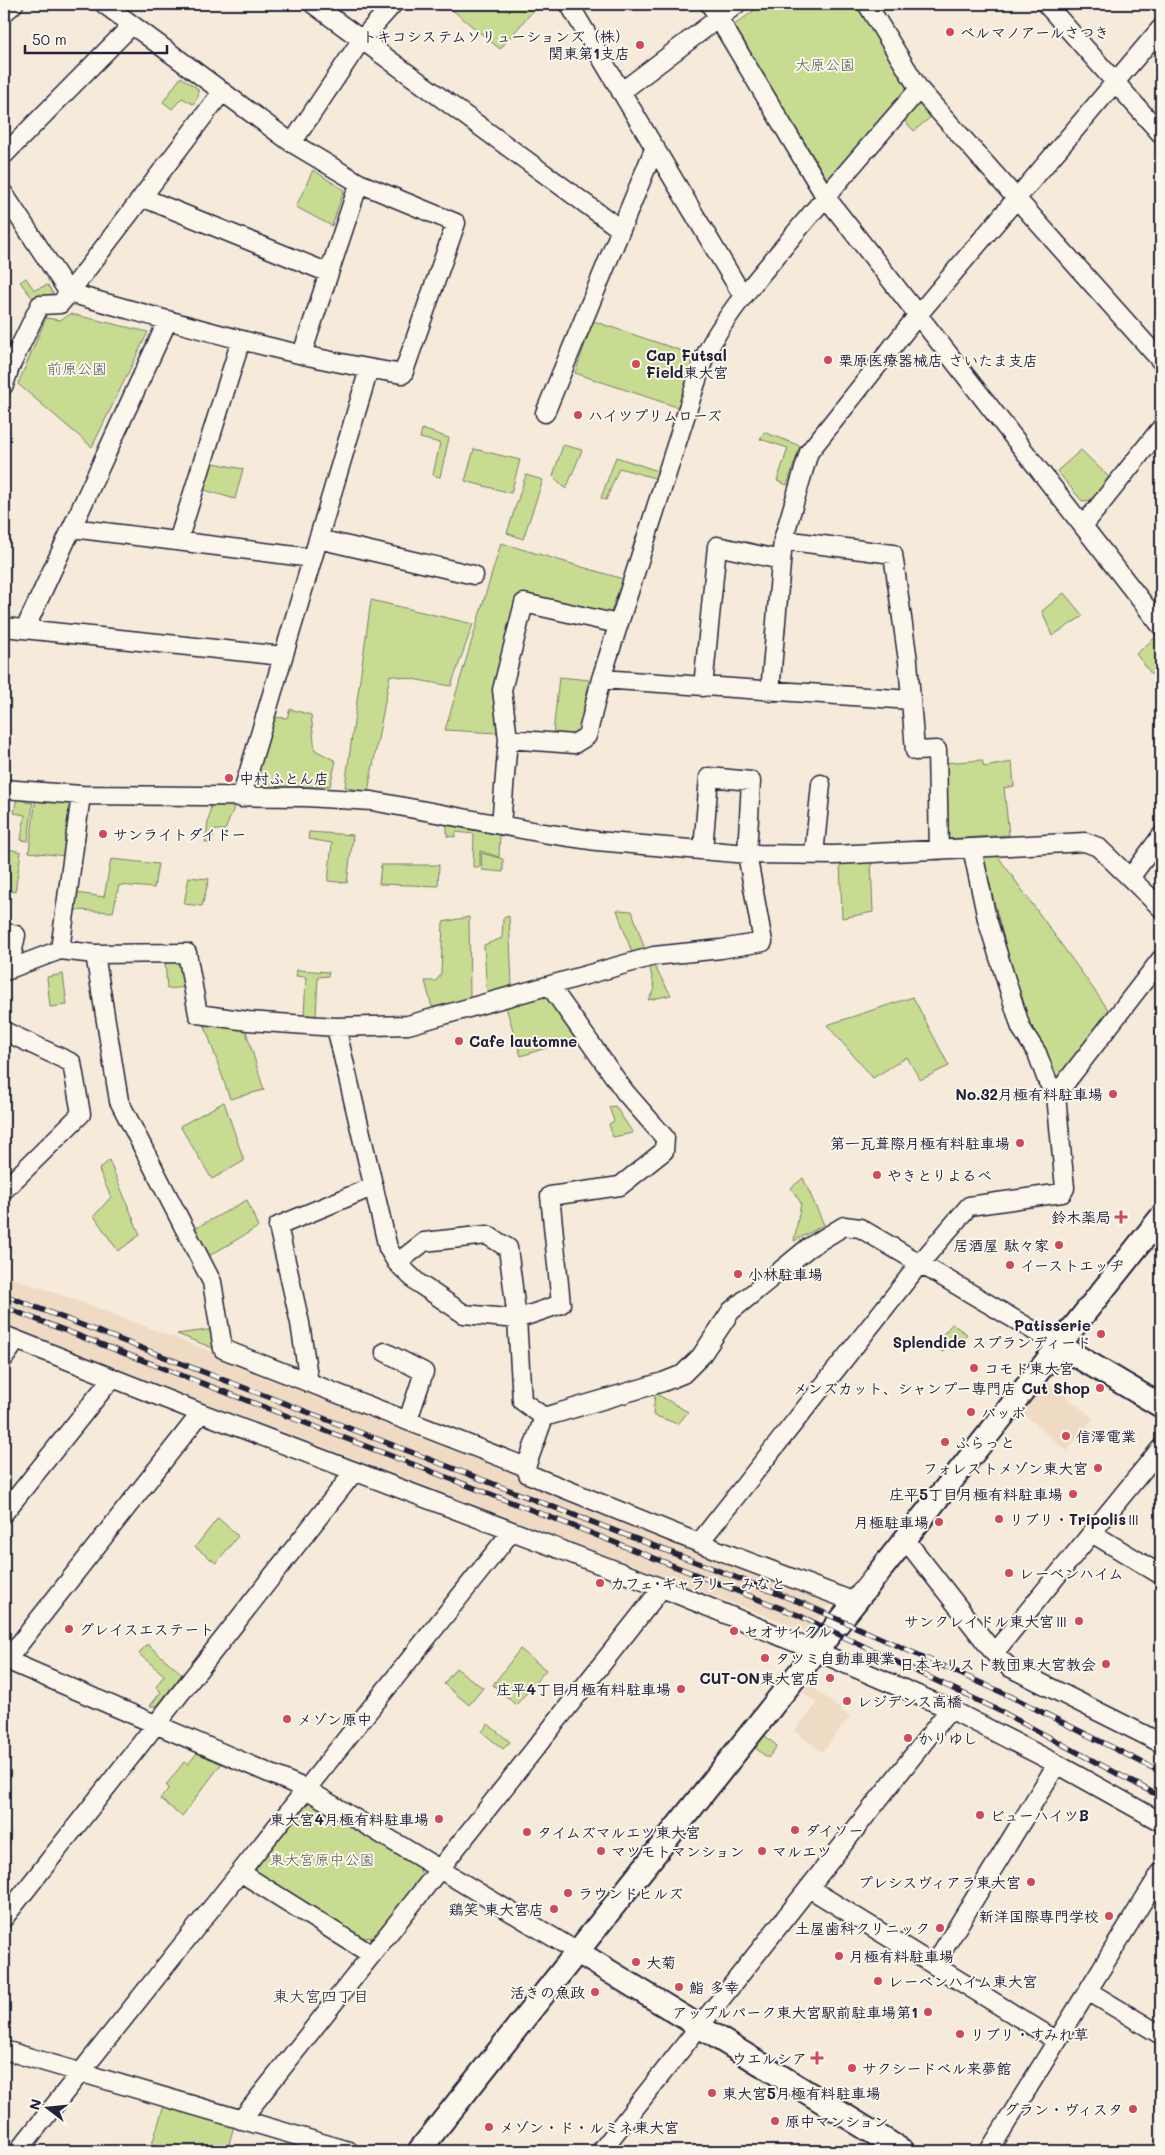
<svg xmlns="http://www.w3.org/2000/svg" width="1165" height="2155" font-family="Mali,'Klee One',sans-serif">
	<rect width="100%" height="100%" fill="#f6eada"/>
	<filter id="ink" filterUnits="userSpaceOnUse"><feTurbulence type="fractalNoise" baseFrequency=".02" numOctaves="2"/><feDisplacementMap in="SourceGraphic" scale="10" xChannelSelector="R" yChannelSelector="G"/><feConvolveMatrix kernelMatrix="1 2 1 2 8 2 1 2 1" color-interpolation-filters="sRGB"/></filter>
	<g filter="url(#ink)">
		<!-- built -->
		<path fill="#efdbc4" d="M4 1275 84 1303 518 1469 517 1475 833 1600 808 1632 4 1326Z
			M1045 1379 1093 1418 1067 1451 1020 1411Z
			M809 1684 850 1717 822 1752 794 1731 817 1704 802 1692Z"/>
		<!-- green -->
		<path fill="#c8dc91" stroke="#757f66" d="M445 4H539L500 49Z
			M763 4H857L909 89 829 182 733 26Z
			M181 77 198 89V97L193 104 182 98 172 109 163 102Z
			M915 102H924L933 115 914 131 903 119Z
			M313 170 344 190 332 226 296 207Z
			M26 278 34 290 48 285 54 296 34 300 20 282Z
			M71 314 148 332 92 447 18 384 46 318 60 320Z
			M593 321 697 356 680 408 575 373Z
			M422 429 449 438 440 477 433 475 440 443 420 438Z
			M764 432 800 446 787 485 777 481 788 448 760 439Z
			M563 445 582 450 566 489 553 476Z
			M474 449 520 460 511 493 465 481Z
			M1081 450 1109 477 1091 500 1082 501 1057 471Z
			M616 457 661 472 658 479 619 468 606 500 601 498Z
			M209 462 243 469 235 499 201 489Z
			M526 475 543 480 523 539 507 533Z
			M501 543 623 579 610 614 516 596 494 694 497 733 445 730Z
			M1064 593 1083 616 1052 636 1042 611Z
			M371 600 473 624 451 686 390 675 368 792 345 787Z
			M1156 637 1161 644V670L1153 676 1136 654Z
			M559 677 589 680 581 729 573 736 553 734Z
			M290 709 311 715 315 750 336 761 330 786 264 787 256 781 271 717 287 718Z
			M982 760 984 767 1012 762 1014 786 1004 788 1009 835 948 839 944 763Z
			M17 797 25 798V802L33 803 28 841 21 840 25 815 14 813Z
			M36 797 66 800 71 805 65 856 29 852Z
			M211 804 235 805 225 830H215L211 844 205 842Z
			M447 819 500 830 499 857 480 851V867H473L474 834 456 832 455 837 447 836Z
			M309 832 353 835 347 883 328 881 332 843 308 839Z
			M4 848 21 852 15 892 4 889V875L9 855 4 853Z
			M994 851 1110 1012 1058 1082 1025 1020 983 859Z
			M481 853 503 859V872L482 870Z
			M111 859 158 864 154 888 119 885 113 912 74 910 76 893 104 897Z
			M840 860H871L873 912 842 918Z
			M381 865H439L438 886 379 884Z
			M189 877 209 879 202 906 184 904Z
			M617 910 632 911 645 950 632 953Z
			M509 916 512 986 487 994 484 945 502 938 503 918Z
			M469 917 470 999 432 1007 425 981H436L441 974 443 922Z
			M165 960H183L188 987 167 989Z
			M653 964 671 995 648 1000 655 989 649 965Z
			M297 970 329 972 328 976 318 977 316 1016H304L306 977 296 976Z
			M63 974 67 1005 50 1007 47 977Z
			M548 991 577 1038 521 1056 505 1004Z
			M913 997 949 1066 920 1080 907 1057 873 1078 827 1025Z
			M203 1020 245 1028 264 1090 230 1099Z
			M224 1102 244 1161 212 1179 180 1126Z
			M615 1106 633 1133 613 1137 609 1124 614 1121 609 1107Z
			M109 1160 140 1235 118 1251 94 1216 111 1197 99 1170Z
			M803 1178 824 1225 794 1241 801 1203 791 1188Z
			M247 1200 258 1227 209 1256 194 1229Z
			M952 1324 967 1334 961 1341 954 1337 943 1352 933 1346Z
			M215 1329 218 1350 177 1334Z
			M655 1393 688 1412 678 1424 653 1415Z
			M218 1518 238 1536 216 1563 195 1547Z
			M147 1644 182 1674 157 1706H150L161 1692 156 1687 164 1675 139 1654Z
			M520 1649 546 1670 516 1705 493 1685Z
			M456 1668 483 1688 469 1705 444 1684Z
			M488 1724 510 1742 503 1749 482 1732Z
			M763 1734 777 1746 768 1758 753 1746Z
			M198 1752 222 1763 182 1816 160 1799 169 1788 166 1785 184 1762 188 1764Z
			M312 1798 419 1866 422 1876 374 1937 363 1938 257 1873 256 1864 305 1802Z
			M164 2105 234 2126 227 2151H150Z"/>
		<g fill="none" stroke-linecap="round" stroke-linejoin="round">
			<!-- minor casing -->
			<g stroke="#22223b" stroke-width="21">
				<path id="minor" d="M313 4 620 229
					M569 4 743 296
					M710 4 825 196 1161 626
					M867 4 919 89 1161 361
					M1046 4 1161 134
					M4 13 14 4
					M621 92 737 4
					M292 143 362 39 393 4
					M4 155 132 25
					M4 194 69 293C180 323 290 357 403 374L456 223 359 183 292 143 104 4
					M144 198 329 273
					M302 354 359 183
					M4 361 10 367 4 385
					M10 367 40 305 60 304 69 293 222 92
					M545 413 655 147
					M1083 526 1161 428
					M72 528 312 558
					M318 539 474 575
					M783 540 893 554 908 661 915 751 937 750 939 850
					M178 541 241 340
					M4 627 283 656
					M25 629 168 320
					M601 679 911 700
					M703 687 717 546 781 560
					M770 692 783 540 809 452 917 316 1161 28
					M508 739 502 690 524 603 618 624
					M4 789 81 795 306 797 372 801 543 833 597 841 747 854 835 855 1085 842 1098 847 1161 908
					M241 798 369 369
					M501 825 508 739 574 744 587 736 601 679 704 358C723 317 754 283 782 249 826 195 873 142 919 89
					M972 848 987 919 1021 1028 1037 1053 1047 1080 1056 1095
					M814 855 821 784
					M1130 878 1161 836
					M4 932 16 935 9 970
					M60 950 81 795
					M95 954 119 1101 212 1282 223 1349 526 1467
					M4 971 60 950 95 954 187 953 198 1014 248 1021 336 1027 408 1025 654 956 721 949 763 942 747 854 751 781 709 777 703 850
					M336 1027 388 1248 397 1263 424 1242 487 1235 508 1248 517 1319 522 1401 544 1417
					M4 1031 72 1063 81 1114 4 1190
					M397 1263 418 1283 464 1314 517 1319 561 1304 550 1196 620 1186 664 1151 665 1138 625 1092 550 986
					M4 1335 201 1413 662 1588 816 1651 950 1709 1057 1764 1161 1822
					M385 1352 424 1372 408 1420
					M4 1358 17 1340
					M309 1383 300 1323 278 1226 372 1187
					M544 1417 663 1382 683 1374 701 1356 731 1311 808 1248 844 1226 860 1228 1058 1345
					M544 1417 526 1467 528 1474 699 1543 855 1602
					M4 1513 112 1378
					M1092 1533 1161 1575
					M905 1539 994 1653 1009 1667 1161 1743
					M699 1543 921 1262 969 1206 1062 1193 1065 1188 1056 1095 1161 959
					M994 1653 1161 1448
					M4 1659 306 1789 576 1951
					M6 1661 201 1413
					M240 1872 372 1955
					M809 1888 1057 2041
					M4 1918 354 1472
					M934 1965 1057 1764
					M1088 1991 1161 2035
					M4 2050 349 2151
					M241 2120 662 1588
					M18 2151 512 1531
					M601 2151 950 1709
					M989 2151 1161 1872"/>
			</g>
			<!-- tertiary casing -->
			<g stroke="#22223b" stroke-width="26">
				<path id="tertiary" d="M1058 1345 1161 1406
					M576 1951 903 2151
					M419 2151 1161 1217"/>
			</g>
			<!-- minor -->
			<use href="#minor" stroke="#fbf7ec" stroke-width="18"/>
			<!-- tertiary -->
			<use href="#tertiary" stroke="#fbf7ec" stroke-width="22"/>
			<!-- rail casing -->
			<g stroke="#22223b" stroke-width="5.5">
				<path id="rail" d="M4 1295 802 1603 1010 1696 1161 1772
					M4 1307 573 1526 798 1615 1002 1712 1161 1797"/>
			</g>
			<!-- rail -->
			<use href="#rail" stroke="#fbf7ec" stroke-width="4" stroke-dasharray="11" stroke-linecap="butt"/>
		</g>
	</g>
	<!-- markers -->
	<g fill="#d1495b" stroke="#fbf7ec" stroke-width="2">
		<circle cx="950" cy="32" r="5"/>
		<circle cx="640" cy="45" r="5"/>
		<circle cx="828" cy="360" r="5"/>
		<circle cx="636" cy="364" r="5"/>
		<circle cx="578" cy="415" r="5"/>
		<circle cx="229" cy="778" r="5"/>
		<circle cx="103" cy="834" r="5"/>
		<circle cx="459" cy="1041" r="5"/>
		<circle cx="1113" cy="1094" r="5"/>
		<circle cx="1020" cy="1143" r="5"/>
		<circle cx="877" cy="1175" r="5"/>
		<path d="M1118.5 1209.5h5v5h5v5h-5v5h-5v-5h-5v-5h5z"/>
		<circle cx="1059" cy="1245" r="5"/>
		<circle cx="1010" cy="1265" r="5"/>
		<circle cx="738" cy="1274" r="5"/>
		<circle cx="1101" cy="1334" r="5"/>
		<circle cx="974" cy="1368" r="5"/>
		<circle cx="1100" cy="1388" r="5"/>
		<circle cx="971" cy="1412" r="5"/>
		<circle cx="1066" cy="1436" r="5"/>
		<circle cx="945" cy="1442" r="5"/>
		<circle cx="1098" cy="1468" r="5"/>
		<circle cx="1073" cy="1494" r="5"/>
		<circle cx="999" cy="1519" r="5"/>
		<circle cx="939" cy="1522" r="5"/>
		<circle cx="1009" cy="1573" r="5"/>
		<circle cx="600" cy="1583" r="5"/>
		<circle cx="1079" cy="1621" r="5"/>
		<circle cx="69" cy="1629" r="5"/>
		<circle cx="734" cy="1631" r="5"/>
		<circle cx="765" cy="1658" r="5"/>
		<circle cx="1106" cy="1664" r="5"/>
		<circle cx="830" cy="1678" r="5"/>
		<circle cx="681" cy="1689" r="5"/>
		<circle cx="847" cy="1701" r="5"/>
		<circle cx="287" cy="1719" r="5"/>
		<circle cx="908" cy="1738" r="5"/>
		<circle cx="980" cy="1815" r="5"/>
		<circle cx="439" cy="1819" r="5"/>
		<circle cx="795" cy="1830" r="5"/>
		<circle cx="527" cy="1832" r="5"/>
		<circle cx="601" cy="1851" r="5"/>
		<circle cx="762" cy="1851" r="5"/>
		<circle cx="1031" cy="1882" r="5"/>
		<circle cx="568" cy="1893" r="5"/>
		<circle cx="554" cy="1909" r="5"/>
		<circle cx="1109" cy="1916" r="5"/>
		<circle cx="940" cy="1928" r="5"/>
		<circle cx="839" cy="1956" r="5"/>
		<circle cx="636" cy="1962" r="5"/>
		<circle cx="878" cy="1981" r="5"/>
		<circle cx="679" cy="1987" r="5"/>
		<circle cx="595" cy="1992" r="5"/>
		<circle cx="928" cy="2012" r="5"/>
		<circle cx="960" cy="2034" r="5"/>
		<path d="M814.5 2050.5h5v5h5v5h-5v5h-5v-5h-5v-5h5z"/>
		<circle cx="852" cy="2068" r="5"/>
		<circle cx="712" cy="2093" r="5"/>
		<circle cx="1133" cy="2109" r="5"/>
		<circle cx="775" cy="2121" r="5"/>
		<circle cx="489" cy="2127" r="5"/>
	</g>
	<g text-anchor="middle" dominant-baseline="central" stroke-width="4" stroke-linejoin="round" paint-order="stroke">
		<!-- poi labels -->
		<g font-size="15" font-weight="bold" fill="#22223b" stroke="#fbf7ec" text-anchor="start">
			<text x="960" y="32">ベルマノアールさつき</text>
			<text x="630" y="36" text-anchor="end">トキコシステムソリューションズ（株）<tspan x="630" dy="17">関東第1支店</tspan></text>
			<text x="646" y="355">Cap Futsal<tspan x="646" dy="17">Field東大宮</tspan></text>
			<text x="838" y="360">栗原医療器械店 さいたま支店</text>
			<text x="588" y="415">ハイツプリムローズ</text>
			<text x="239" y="778">中村ふとん店</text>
			<text x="113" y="834">サンライトダイドー</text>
			<text x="469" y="1041">Cafe lautomne</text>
			<text x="1103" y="1094" text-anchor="end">No.32月極有料駐車場</text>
			<text x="1010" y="1143" text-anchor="end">第一瓦葺際月極有料駐車場</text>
			<text x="887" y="1175">やきとりよるべ</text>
			<text x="1111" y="1217" text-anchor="end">鈴木薬局</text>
			<text x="1049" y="1245" text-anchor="end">居酒屋 駄々家</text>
			<text x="1020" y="1265">イーストエッヂ</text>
			<text x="748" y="1274">小林駐車場</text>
			<text x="1091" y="1325" text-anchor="end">Patisserie<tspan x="1091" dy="17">Splendide スプランディード</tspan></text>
			<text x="984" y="1368">コモド東大宮</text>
			<text x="1090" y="1388" text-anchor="end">メンズカット、シャンプー専門店 Cut Shop</text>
			<text x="981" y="1412">バッボ</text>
			<text x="1076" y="1436">信澤電業</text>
			<text x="955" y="1442">ふらっと</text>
			<text x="1088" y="1468" text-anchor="end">フォレストメゾン東大宮</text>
			<text x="1063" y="1494" text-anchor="end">庄平5丁目月極有料駐車場</text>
			<text x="1009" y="1519">リブリ・TripolisⅢ</text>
			<text x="929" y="1522" text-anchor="end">月極駐車場</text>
			<text x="1019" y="1573">レーベンハイム</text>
			<text x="610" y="1583">カフェ･ギャラリー みなと</text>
			<text x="1069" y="1621" text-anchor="end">サンクレイドル東大宮Ⅲ</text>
			<text x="79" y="1629">グレイスエステート</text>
			<text x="744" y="1631">セオサイクル</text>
			<text x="775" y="1658">タツミ自動車興業</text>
			<text x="1096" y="1664" text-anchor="end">日本キリスト教団東大宮教会</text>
			<text x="820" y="1678" text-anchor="end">CUT-ON東大宮店</text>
			<text x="671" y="1689" text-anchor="end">庄平4丁目月極有料駐車場</text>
			<text x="857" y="1701">レジデンス高橋</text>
			<text x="297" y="1719">メゾン原中</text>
			<text x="918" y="1738">かりゆし</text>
			<text x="990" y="1815">ビューハイツB</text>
			<text x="429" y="1819" text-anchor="end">東大宮4月極有料駐車場</text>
			<text x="805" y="1830">ダイソー</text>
			<text x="537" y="1832">タイムズマルエツ東大宮</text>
			<text x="611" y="1851">マツモトマンション</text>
			<text x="772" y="1851">マルエツ</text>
			<text x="1021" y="1882" text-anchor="end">プレシスヴィアラ東大宮</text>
			<text x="578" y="1893">ラウンドヒルズ</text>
			<text x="544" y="1909" text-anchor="end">鶏笑 東大宮店</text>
			<text x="1099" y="1916" text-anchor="end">新洋国際専門学校</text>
			<text x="930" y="1928" text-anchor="end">土屋歯科クリニック</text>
			<text x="849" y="1956">月極有料駐車場</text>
			<text x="646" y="1962">大菊</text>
			<text x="888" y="1981">レーベンハイム東大宮</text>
			<text x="689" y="1987">鮨 多幸</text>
			<text x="585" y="1992" text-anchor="end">活きの魚政</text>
			<text x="918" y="2012" text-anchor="end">アップルパーク東大宮駅前駐車場第1</text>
			<text x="970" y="2034">リブリ・すみれ草</text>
			<text x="807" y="2058" text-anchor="end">ウエルシア</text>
			<text x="862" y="2068">サクシードベル来夢館</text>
			<text x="722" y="2093">東大宮5月極有料駐車場</text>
			<text x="1123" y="2109" text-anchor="end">グラン・ヴィスタ</text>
			<text x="785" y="2121">原中マンション</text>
			<text x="499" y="2127">メゾン・ド・ルミネ東大宮</text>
		</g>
		<!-- park labels -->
		<g font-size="15" fill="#545a55" stroke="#fbf7ec">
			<text x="825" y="64">大原公園</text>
			<text x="77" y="368">前原公園</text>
			<text x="322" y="1859">東大宮原中公園</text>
		</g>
		<!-- neighbourhood labels -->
		<g font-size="16" fill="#22223b" stroke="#fbf7ec">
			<text x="321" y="1995">東大宮四丁目</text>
		</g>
	</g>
	<!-- margin -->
	<rect width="1165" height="2155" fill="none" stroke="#fbf7ec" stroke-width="20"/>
	<rect x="10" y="10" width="1145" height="2135" fill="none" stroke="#22223b" stroke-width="2" filter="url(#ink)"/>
	<!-- north arrow -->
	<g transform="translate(48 2108) rotate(286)" stroke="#fbf7ec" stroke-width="4" paint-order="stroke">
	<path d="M0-4L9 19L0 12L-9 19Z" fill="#22223b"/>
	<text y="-8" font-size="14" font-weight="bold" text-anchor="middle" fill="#22223b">N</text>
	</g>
	<!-- scale -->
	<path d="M25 45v8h142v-8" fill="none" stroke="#22223b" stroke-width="2.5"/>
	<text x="32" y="45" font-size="15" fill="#22223b" stroke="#fbf7ec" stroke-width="4" paint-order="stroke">50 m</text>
</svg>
